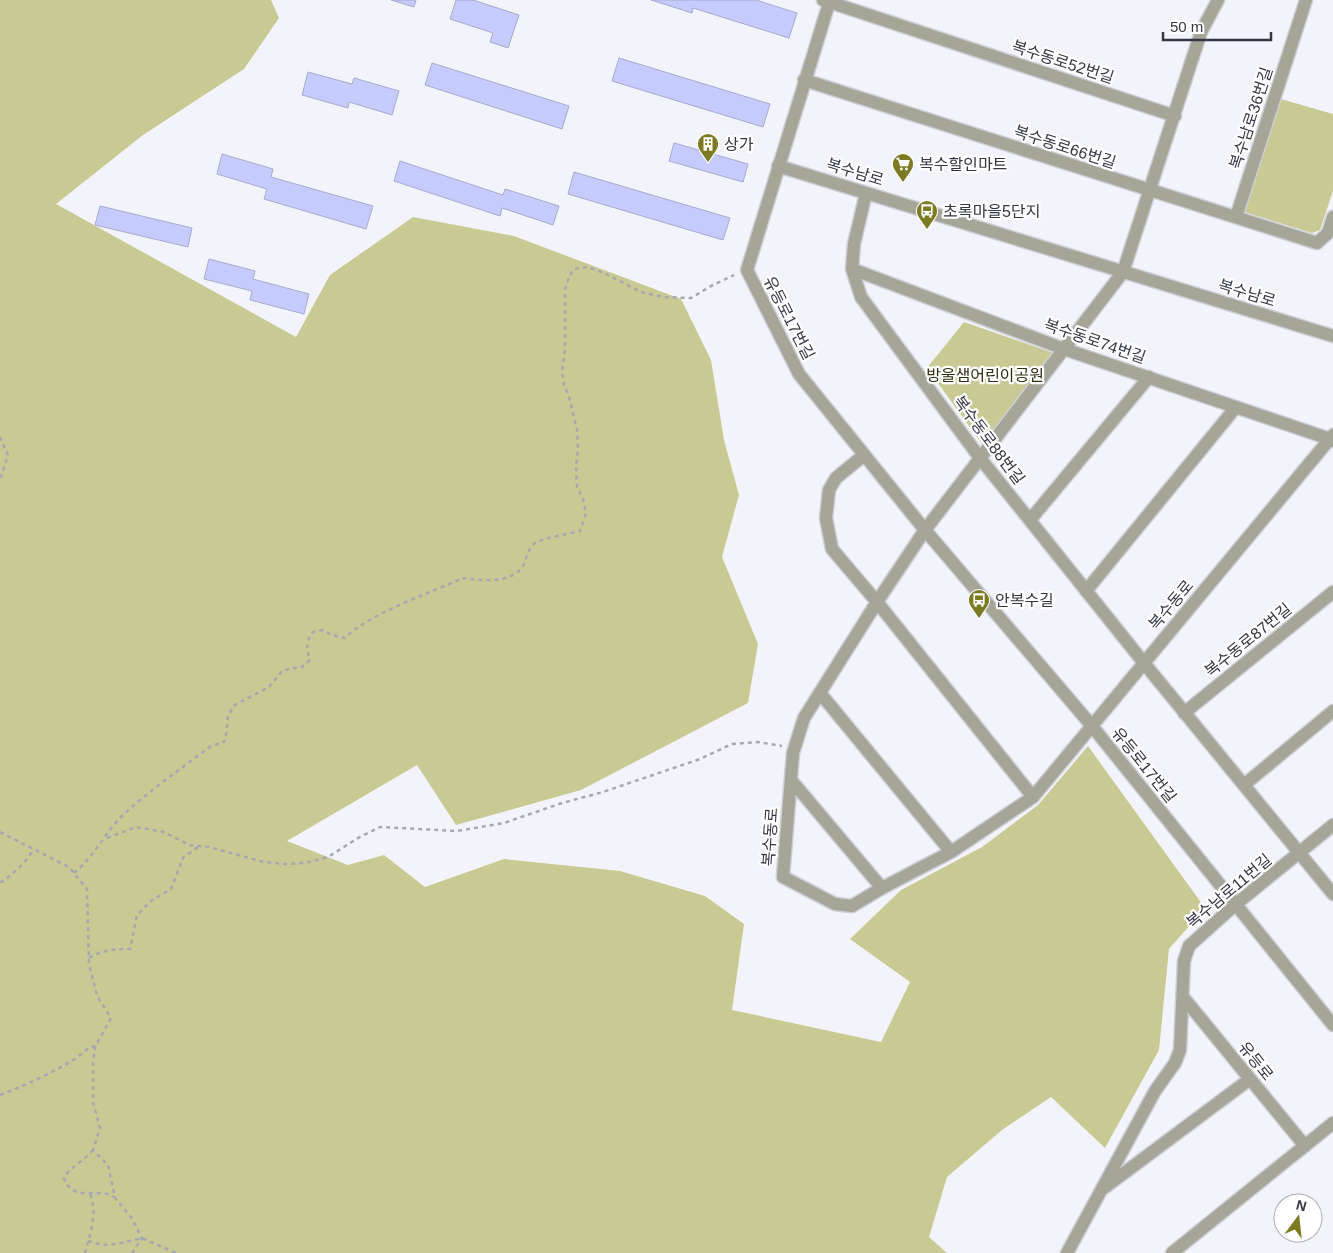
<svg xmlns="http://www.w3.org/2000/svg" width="1333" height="1253" font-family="Helvetica,'Noto Sans KR',sans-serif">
	<rect width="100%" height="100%" fill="#f3f4fb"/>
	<!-- green -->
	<path fill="#c9ca93" d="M0 0H271L279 18 244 69 143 135 56 204 296 337 330 275 413 217 514 236 681 299 711 360 724 440 739 495 722 557 758 644 748 703 581 790 456 825 417 765 287 841 348 865 384 855 425 887 504 859 620 871 705 896 744 924 732 1010 881 1042 910 982 850 939 901 890 982 847 1038 805 1088 746 1205 908 1169 949 1159 1050 1105 1148 1051 1097 1002 1130 947 1177 929 1237 947 1253H0Z
		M1274 97 1333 114V191L1320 230 1312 233 1238 210Z
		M964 322 1059 355 982 444 927 368Z"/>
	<!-- building -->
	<path fill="#c5cbfc" stroke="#a6aacb" d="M391 0H416L414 7Z
		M456 0H473L519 15 508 48 490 42 493 33 450 19Z
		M651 0H756L797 13 789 38 693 8 692 13Z
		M619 58 770 104 763 127 612 81Z
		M432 63 569 106 562 129 425 85Z
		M308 72 352 84 354 78 399 91 392 115 349 102 348 108 302 95Z
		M674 143 748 164 743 182 669 161Z
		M222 154 273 169 271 177 373 206 366 229 264 199 267 189 217 174Z
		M400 161 503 195 505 189 559 206 553 225 502 208 500 216 394 181Z
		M574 172 730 218 723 240 568 194Z
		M100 206 192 228 188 247 95 225Z
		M209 259 255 271 253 279 309 294 304 314 250 300 252 291 204 279Z"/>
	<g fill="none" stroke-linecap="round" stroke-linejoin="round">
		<!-- minor casing -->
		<g stroke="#cdced6" stroke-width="15">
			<path id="minor" d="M823 0 1175 116
				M830 0 747 270 799 374 925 530 1092 726 1333 1025
				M1218 0 1201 32 1123 272 925 530 877 602 804 718 793 753 783 877 835 904 852 906 882 888 951 852 1033 797 1333 435
				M804 80 1317 243 1328 233 1333 217
				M778 166 1333 336
				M866 193 854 244 852 269 861 297 980 458 1144 663 1333 894
				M1236 217 1306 0
				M852 269 1064 349 1330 439 1333 441
				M864 455 836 478 829 490 826 518 832 549 877 602 1033 797
				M1030 520 1149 377
				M1086 591 1236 407
				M820 693 951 852
				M1184 713 1333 592
				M791 780 882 888
				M1244 785 1333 711
				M1183 997 1305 1146
				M1104 1188 1250 1079
				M1067 1253 1155 1091 1175 1063 1180 1050 1184 961 1189 946 1236 904 1333 825
				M1172 1253 1333 1123"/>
		</g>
		<!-- path -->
		<path stroke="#a6a7b1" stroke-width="2.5" stroke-dasharray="4 4" stroke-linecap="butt" d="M0 437 8 455 0 480
			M0 832 69 867 87 889 89 964 97 996 111 1018 95 1047 93 1062V1103L100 1128 93 1150 108 1165 115 1198 131 1217 142 1238 132 1253
			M107 838 136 827 164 832 189 845 209 847 264 862 286 864 305 863 328 857 358 838 380 827 457 831 504 823 562 803 603 792 700 759 732 744 758 742 782 746
			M74 873C92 859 105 833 121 817 148 791 181 769 211 746L224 742 227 731V720L233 706 269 687 282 671 293 668H301L310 660C306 648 306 642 313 632L323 630 332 635 345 638C370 613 430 593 463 578 482 581 514 584 524 564 527 557 528 548 535 543 543 538 569 534 580 531L586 513 583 499 577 487 576 467 578 448 577 430 569 397 564 385 562 371 565 351V290L569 277 574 269 587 267 604 273 641 292 663 297 691 298 711 286 734 275
			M0 882 4 881 23 864 32 852 31 847
			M89 958C102 950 114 949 130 949L137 915 151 901 171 889 183 858 199 846
			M0 1095C26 1085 52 1073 75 1059 82 1054 87 1048 95 1046
			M93 1150C85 1160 69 1168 64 1178 73 1204 99 1186 114 1197
			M88 1241 103 1245 117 1244 142 1238 176 1253
			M85 1253C90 1234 98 1213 90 1194"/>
		<!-- minor -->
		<use href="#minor" stroke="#a5a697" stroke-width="12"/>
	</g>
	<!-- icons -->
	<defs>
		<g id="building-pin" transform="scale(1.125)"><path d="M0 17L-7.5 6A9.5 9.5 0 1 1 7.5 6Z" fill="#7c7b22" stroke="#fff"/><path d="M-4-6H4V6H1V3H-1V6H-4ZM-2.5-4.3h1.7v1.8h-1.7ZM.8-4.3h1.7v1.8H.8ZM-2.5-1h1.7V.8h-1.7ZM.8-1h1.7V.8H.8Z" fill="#fff"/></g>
		<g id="supermarket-pin" transform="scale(1.125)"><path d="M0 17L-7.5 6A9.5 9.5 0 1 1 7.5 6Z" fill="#7c7b22" stroke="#fff"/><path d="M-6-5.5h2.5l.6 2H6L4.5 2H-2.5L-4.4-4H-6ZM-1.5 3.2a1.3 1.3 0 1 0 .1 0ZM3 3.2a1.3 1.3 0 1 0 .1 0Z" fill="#fff"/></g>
		<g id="bus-pin" transform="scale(1.125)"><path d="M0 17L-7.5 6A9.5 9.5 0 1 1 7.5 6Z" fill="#7c7b22" stroke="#fff"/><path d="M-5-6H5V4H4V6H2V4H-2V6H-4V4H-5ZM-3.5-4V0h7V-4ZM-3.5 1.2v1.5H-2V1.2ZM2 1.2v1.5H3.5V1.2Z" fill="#fff"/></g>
	</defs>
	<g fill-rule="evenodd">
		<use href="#building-pin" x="708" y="144"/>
		<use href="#supermarket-pin" x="903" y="164"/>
		<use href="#bus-pin" x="927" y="211"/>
		<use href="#bus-pin" x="979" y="600"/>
	</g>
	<g text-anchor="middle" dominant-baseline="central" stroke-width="4.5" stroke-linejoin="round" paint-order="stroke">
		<!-- street labels -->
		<g font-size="16" fill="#343644" stroke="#fff">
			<text transform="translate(1063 62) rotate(18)">복수동로52번길</text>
			<text transform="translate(1251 118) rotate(-72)">복수남로36번길</text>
			<text transform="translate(1065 147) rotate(18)">복수동로66번길</text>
			<text transform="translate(855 172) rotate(17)">복수남로</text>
			<text transform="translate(1247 293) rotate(17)">복수남로</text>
			<text transform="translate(789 318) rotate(63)">유등로17번길</text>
			<text transform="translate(1095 341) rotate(19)">복수동로74번길</text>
			<text transform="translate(989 440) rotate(53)">복수동로88번길</text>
			<text transform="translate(1171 605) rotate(-50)">복수동로</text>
			<text transform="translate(1248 640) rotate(-39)">복수동로87번길</text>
			<text transform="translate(1144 765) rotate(51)">유등로17번길</text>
			<text transform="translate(770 837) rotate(-86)">복수동로</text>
			<text transform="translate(1229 891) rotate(-40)">복수남로11번길</text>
			<text transform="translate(1256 1061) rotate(51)">유등로</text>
		</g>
		<!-- poi labels -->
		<g font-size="16" fill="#343644" stroke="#fff" text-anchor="start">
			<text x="724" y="144">상가</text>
			<text x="919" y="164">복수할인마트</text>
			<text x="943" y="211">초록마을5단지</text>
			<text x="995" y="600">안복수길</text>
		</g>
		<!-- park labels -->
		<g font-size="16" fill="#2f2f12" stroke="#fff">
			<text x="985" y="375">방울샘어린이공원</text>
		</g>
	</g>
	<!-- north arrow -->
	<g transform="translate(1298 1218) rotate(15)"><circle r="24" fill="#ffffff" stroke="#aeafb4"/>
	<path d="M0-4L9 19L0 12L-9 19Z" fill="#7c7b22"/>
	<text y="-8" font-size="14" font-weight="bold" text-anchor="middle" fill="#343644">N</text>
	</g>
	<!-- scale -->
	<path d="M1163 32v8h108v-8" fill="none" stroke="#343644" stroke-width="2.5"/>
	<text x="1170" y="32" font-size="15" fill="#343644" stroke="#ffffff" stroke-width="4" paint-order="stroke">50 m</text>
</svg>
